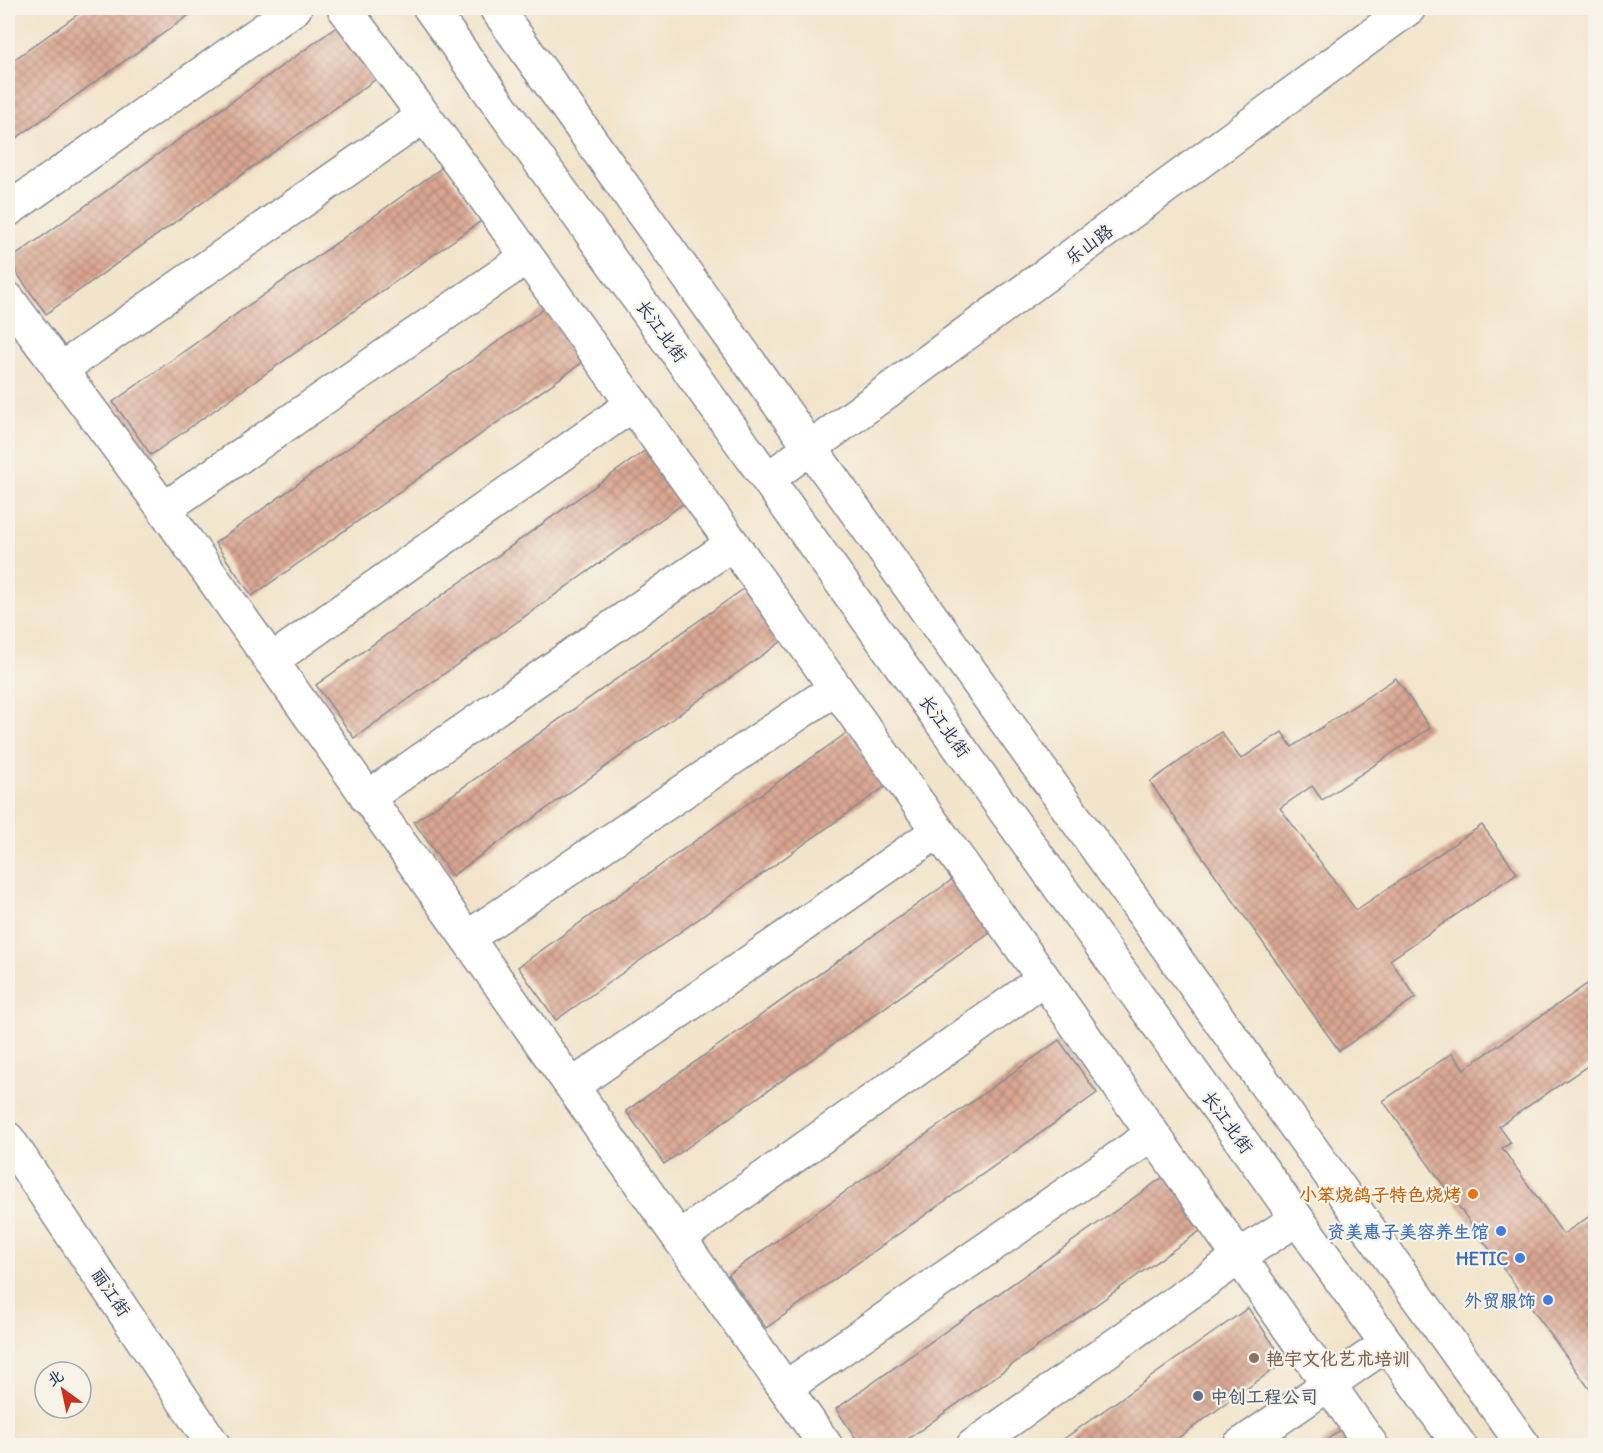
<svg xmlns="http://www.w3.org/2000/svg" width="1603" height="1453" font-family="Delius,'LXGW WenKai TC',sans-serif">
	<defs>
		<pattern id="building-cross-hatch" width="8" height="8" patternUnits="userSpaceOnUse" patternTransform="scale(1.5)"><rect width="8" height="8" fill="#daa691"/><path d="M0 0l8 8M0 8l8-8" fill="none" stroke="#b0887a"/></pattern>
	</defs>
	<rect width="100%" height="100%" fill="#f7f3e8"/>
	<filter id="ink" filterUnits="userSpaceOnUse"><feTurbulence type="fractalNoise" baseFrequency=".0167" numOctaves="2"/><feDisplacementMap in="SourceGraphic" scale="12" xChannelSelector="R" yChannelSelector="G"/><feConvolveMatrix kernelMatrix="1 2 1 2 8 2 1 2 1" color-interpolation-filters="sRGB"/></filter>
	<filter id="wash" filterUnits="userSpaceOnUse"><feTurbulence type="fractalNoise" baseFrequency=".008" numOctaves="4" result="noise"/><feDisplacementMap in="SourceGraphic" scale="24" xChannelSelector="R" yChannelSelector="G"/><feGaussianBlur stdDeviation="1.35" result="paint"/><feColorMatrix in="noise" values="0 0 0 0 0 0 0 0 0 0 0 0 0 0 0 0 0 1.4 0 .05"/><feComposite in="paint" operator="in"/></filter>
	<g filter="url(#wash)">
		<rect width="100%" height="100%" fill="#f2e4ca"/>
		<g id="blocks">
			<!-- building -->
			<path fill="url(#building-cross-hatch)" d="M87 8H199L8 144V64Z
				M338 26 376 79 46 314 8 261Z
				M443 167 481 221 151 455 113 402Z
				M545 308 583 362 252 596 215 543Z
				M646 450 684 503 354 738 316 685Z
				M745 588 782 641 452 876 414 822Z
				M1396 678 1430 728 1322 800 1312 786 1280 808 1356 910 1482 825 1517 873 1390 960 1416 997 1339 1051 1150 782 1221 732 1241 759 1282 732 1292 747Z
				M848 732 886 786 556 1020 518 967Z
				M956 877 994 930 664 1164 626 1111Z
				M1596 978V1060L1499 1126 1511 1143 1502 1148 1563 1234 1596 1212V1398L1383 1101 1452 1053 1464 1069Z
				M1059 1040 1097 1093 766 1328 728 1275Z
				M1166 1175 1204 1228 898 1446H861L836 1409Z
				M1248 1308 1285 1361 1167 1446H1054Z
				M1340 1430 1352 1446H1319Z"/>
		</g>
	</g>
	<g filter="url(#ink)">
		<use href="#blocks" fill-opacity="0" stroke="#868a94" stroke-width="1.5"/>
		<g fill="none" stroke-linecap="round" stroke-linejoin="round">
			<!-- minor casing -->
			<g stroke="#868a94" stroke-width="36">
				<path id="minor" d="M344 8 483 195 1044 979 1372 1446
					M8 210 295 8
					M8 299 164 509 826 1446
					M60 370 424 116
					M768 479 1409 8
					M164 509 527 257
					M271 661 633 404
					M367 798 732 544
					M467 938 836 688
					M572 1086 938 831
					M8 1139 214 1446
					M679 1238 1044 979
					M785 1388 1153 1134
					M973 1446 1255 1246 1297 1219
					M1239 1446 1387 1344"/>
			</g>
			<!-- major casing -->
			<g stroke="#868a94" stroke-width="36">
				<path id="major" d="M430 8 1460 1446
					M496 8 1524 1446"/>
			</g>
			<!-- minor -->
			<use href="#minor" stroke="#fff" stroke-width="33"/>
			<!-- major -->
			<use href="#major" stroke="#fff" stroke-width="33"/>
		</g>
	</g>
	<!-- markers -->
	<circle fill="#e8710a" stroke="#f7f3e8" stroke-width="2" cx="1473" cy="1194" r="6"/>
	<g fill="#3f7fe0" stroke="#f7f3e8" stroke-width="2">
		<circle cx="1501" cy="1231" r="6"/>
		<circle cx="1520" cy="1258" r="6"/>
		<circle cx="1548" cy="1300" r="6"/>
	</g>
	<circle fill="#8d6e63" stroke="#f7f3e8" stroke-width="2" cx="1254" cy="1358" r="6"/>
	<circle fill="#5c6f8a" stroke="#f7f3e8" stroke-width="2" cx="1198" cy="1396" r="6"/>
	<g text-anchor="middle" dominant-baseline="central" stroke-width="4.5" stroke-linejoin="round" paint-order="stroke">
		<!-- street labels -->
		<g font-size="18" fill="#1b2f5e" stroke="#f7f3e8">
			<text transform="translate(1089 244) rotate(-36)">乐山路</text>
			<text transform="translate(662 331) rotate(54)">长江北街</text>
			<text transform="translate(945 726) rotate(54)">长江北街</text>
			<text transform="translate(1228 1122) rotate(54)">长江北街</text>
			<text transform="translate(111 1292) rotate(56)">丽江街</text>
		</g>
		<!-- food labels -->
		<g font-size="18" font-weight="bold" fill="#c56008" stroke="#f7f3e8" text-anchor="end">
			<text x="1461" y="1194">小笨烧鸽子特色烧烤</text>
		</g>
		<!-- shop labels -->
		<g font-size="18" font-weight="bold" fill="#366cbe" stroke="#f7f3e8" text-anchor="end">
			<text x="1489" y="1231">资美惠子美容养生馆</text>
			<text x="1508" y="1258">HETIC</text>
			<text x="1536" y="1300">外贸服饰</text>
		</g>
		<!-- education labels -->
		<g font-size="18" font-weight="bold" fill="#785e54" stroke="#f7f3e8" text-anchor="start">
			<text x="1266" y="1358">艳宇文化艺术培训</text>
		</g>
		<!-- service labels -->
		<g font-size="18" font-weight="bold" fill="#4e5e75" stroke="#f7f3e8" text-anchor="start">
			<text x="1210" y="1396">中创工程公司</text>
		</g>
	</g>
	<!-- margin -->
	<rect width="1603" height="1453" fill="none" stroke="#f7f3e8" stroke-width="30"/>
	<!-- north arrow -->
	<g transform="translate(63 1390) rotate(327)"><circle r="28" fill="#f7f3e8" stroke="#9fa5b1" stroke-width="1.5"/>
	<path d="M0-4.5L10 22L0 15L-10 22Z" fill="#c8321e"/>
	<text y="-9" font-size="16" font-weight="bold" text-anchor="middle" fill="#1b2f5e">北</text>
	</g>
</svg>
